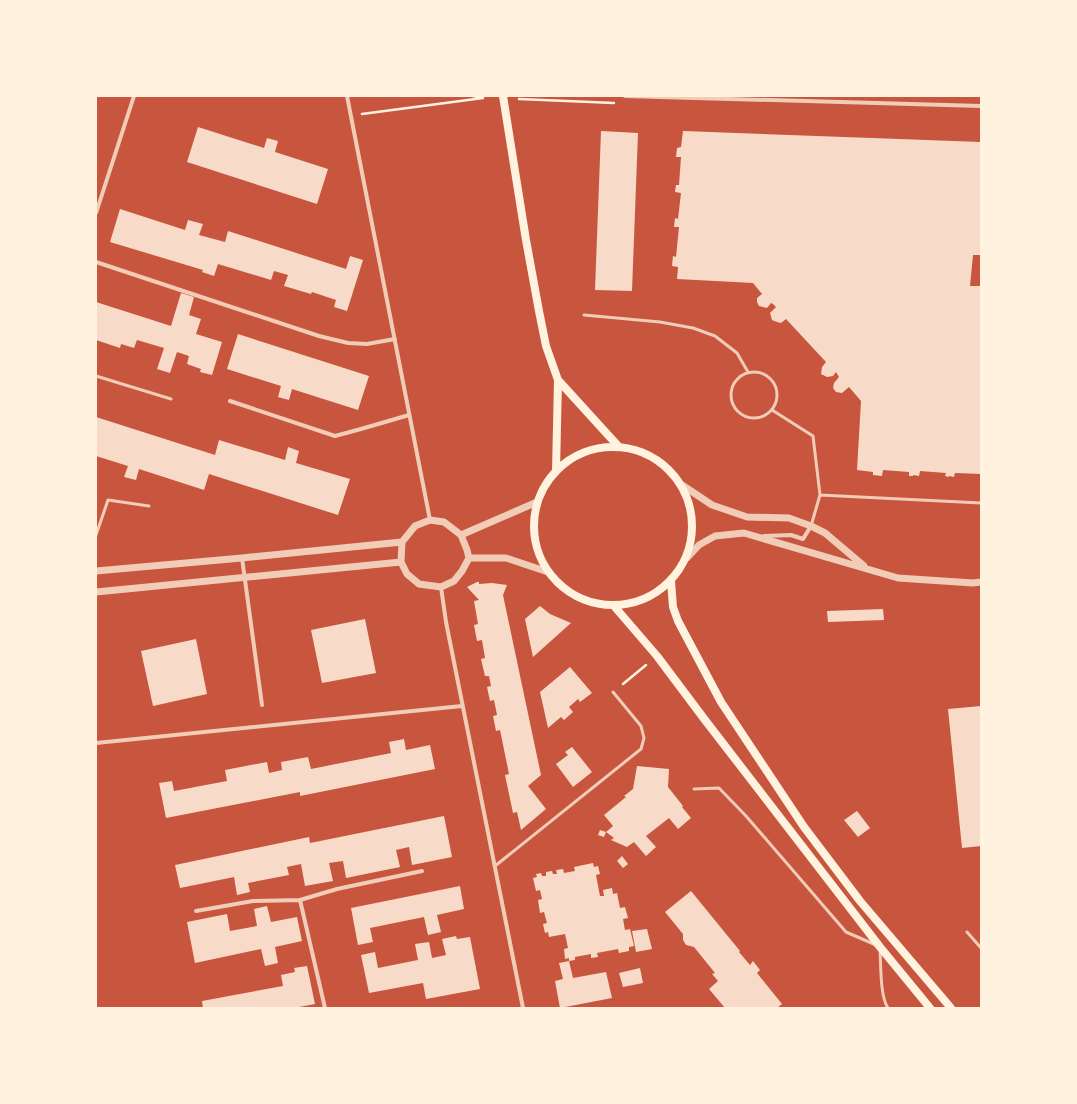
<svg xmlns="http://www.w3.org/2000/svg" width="1077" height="1104" font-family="Commissioner,sans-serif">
	<rect width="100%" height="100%" fill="#c8553d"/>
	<!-- building -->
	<path fill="#f7dbc8" d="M198 127 264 148 267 138 278 141 275 152 328 169 317 204 187 162Z
		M601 131 638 133 632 291 595 290Z
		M683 131 981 142V255H973L970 286H981V474L955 473 954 477 949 476V477L945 476 946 473 920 471 919 476 913 475V476H909V472L883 470 882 476 873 475V472L857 470 861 401 849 387 842 393 836 392 833 388 834 383 839 377 836 372 833 376 827 377 821 374 822 367 826 362 786 319 781 323 777 322 772 320 770 313 776 307 773 304 771 303 767 308 759 306 757 302V298L762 294 753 283 677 279 678 267 672 266 673 256 676 257 679 227H674L675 218 678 219 681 193 675 192 676 185H679L681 157H676L677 148 681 147Z
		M120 209 185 230 188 220 203 224 199 235 225 242 228 231 346 269 350 256 363 260 347 311 334 307 336 300 312 292 311 294 284 286 288 275 274 271 271 280 218 264 214 276 202 272 203 270 110 242Z
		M181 293 194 297 189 315 201 319 196 334 222 342 212 375 200 372 201 369 187 364 189 356 177 352 170 373 157 369 164 348 137 340 134 348 121 344 120 348 96 340V302L171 326Z
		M238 334 369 376 358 410 292 389 289 400 278 397 281 386 227 369Z
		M96 417 215 455 219 440 285 460 288 447 299 451 296 463 350 479 338 515 209 474 204 490 139 469 136 480 124 477 128 466 96 456Z
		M477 582H479V584L492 583 507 585 503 595 541 775 528 786 546 809 521 830 517 812 513 813 505 775 509 774 500 730 496 731 493 716 497 715 494 700 490 701 487 687 491 686 489 676H485L481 659 485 658 482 640 477 641 474 625 478 624 474 601 479 600 467 587Z
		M540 606 550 614 571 623 533 657 525 619Z
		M883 609 884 620 828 622 827 611Z
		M365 619 376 673 322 683 311 630Z
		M196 639 207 694 153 706 141 651Z
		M570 667 592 693 580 702 578 699 569 707 573 712 564 720 561 717 548 728 540 692Z
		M981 706V846L962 848 948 709Z
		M404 739 406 750 430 745 435 769 300 796V792L166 818 159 783 172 781 174 791 227 781 225 770 267 762 269 773 282 770 281 762 308 757 311 769 391 753 389 742Z
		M572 747 592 772 573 787 556 764 568 755 565 752Z
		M637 766 669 769 668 787 683 806 682 807 691 818 678 829 669 818 646 836 656 847 646 856 634 842 627 847 611 840 614 838 606 832 604 837 598 835 600 830 606 832 613 826 604 815 626 797 624 796 633 789Z
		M857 811 870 828 858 837 844 820Z
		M444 816 452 857 412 865 409 847 396 850 400 867 346 878 343 861 329 863 333 881 305 886 301 864 287 867 289 875 248 883 250 892 237 895 234 877 180 888 175 865 309 837 310 843Z
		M622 856 628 864 623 868 617 861Z
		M593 863 594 867 598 866 600 874 596 875 600 896H604L603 890 612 888 613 894 617 893 620 908 625 907 628 918 623 919 625 930 630 929 634 946 629 947V951L619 953 618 949 597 953 598 957 591 958V954L575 957V960L569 961 573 978 606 972 612 998 560 1008 555 981 563 979 559 963 569 961V958L565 959 564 949 568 948 565 934 549 937 548 932 545 933 543 924 547 923 544 912 540 913 538 900 542 899 540 890 536 891 533 878 537 877 536 874 541 873 542 876H546V872L552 871 553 874H557L556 870 563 869 564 873 575 871 574 867Z
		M460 886 464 909 437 915 441 932 428 935 424 917 370 928 373 942 358 945 351 908Z
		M691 891 740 951 739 952 750 965 753 961 760 970 757 973 782 1004 777 1008H725L709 989 718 981 712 974 715 973 694 947 686 945 683 940V934L665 912Z
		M267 906 271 922 297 917 302 941 275 947 278 963 265 966 261 949 195 963 187 922 227 914 230 931 257 926 254 909Z
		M647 929 652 949 636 952 632 931Z
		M456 936 457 939 470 937 480 989 426 999 423 983 369 993 361 955 375 952 378 968 418 960 415 944 429 942 432 958 446 955 442 939Z
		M307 966 315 1004 294 1008H203L202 1001 283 986 281 975 295 972 294 968Z
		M640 968 643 983 623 987 619 973Z"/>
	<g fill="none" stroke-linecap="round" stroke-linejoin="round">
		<!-- path -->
		<path stroke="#fff3e0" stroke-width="2.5" d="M473 96 481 98
			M519 99 614 103
			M362 114 483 98
			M623 684 646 665"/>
		<!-- service -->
		<path stroke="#f1ccb7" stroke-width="3" d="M584 315 660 322 693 328 715 336 737 353 748 372
			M731 395a23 23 0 1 1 46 0a23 23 0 1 1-46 0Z
			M96 376 171 399
			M772 410 813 436 820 495 811 526
			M820 495 981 503
			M96 535 108 500 149 506
			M694 789 719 788 746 816 846 932 876 945
			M495 866 641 749 644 738 641 726 613 692
			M967 932 981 948
			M880 950C881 965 880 997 888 1008"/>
		<!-- minor -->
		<path stroke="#f1ccb7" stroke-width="4" d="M347 96 430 520
			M625 96 981 106
			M96 213 134 96
			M96 262 319 336 348 343 367 344 395 339
			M230 401 335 436 361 429 409 415
			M764 536 791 535 803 539 811 526
			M242 558 262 705
			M441 587 446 622 523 1008
			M96 743 462 706
			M196 911 253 901 300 900
			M325 1008 300 900 337 889 422 871"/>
		<!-- tertiary -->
		<path stroke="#f1ccb7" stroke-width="7" d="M682 485 712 505 747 517 789 518 811 526 825 533 864 566
			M430 520 444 522 461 535 467 550 469 558 462 571 454 581 441 587 419 584 407 574 401 562 402 542 415 526Z
			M461 535 537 502
			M469 558H506L548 572
			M687 558 699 545 715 536 744 533 898 578 973 583 981 582
			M96 571 242 558 402 542
			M96 592 401 562"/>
		<!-- secondary -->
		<path stroke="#fff3e0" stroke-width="8" d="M503 96 526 240 539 311 546 346 558 380 556 471
			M558 380 619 447
			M534 526a79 79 0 1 1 158 0a79 79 0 1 1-158 0Z
			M671 581 673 607 678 621 721 702 804 827 860 901 951 1008
			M614 606 657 656 705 720 880 947 930 1008"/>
	</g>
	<!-- border -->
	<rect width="1077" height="1104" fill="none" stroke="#fff3e0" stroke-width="194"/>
</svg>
